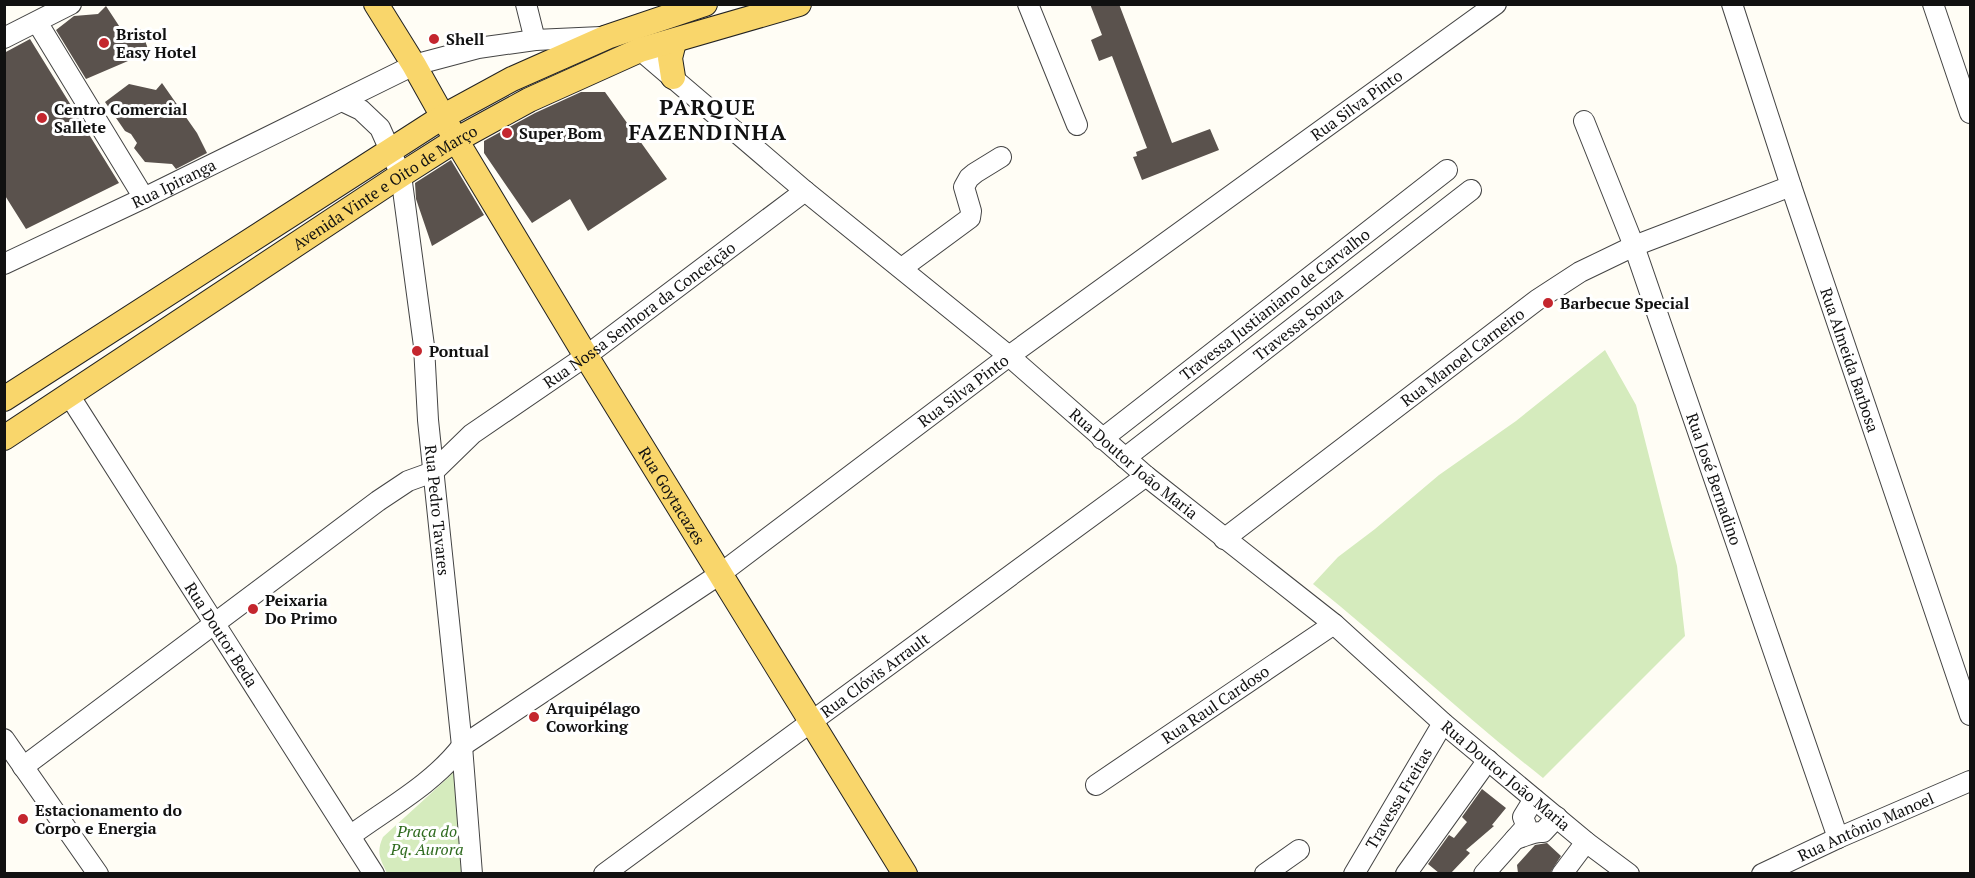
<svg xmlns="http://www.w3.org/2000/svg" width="1975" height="878" font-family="'PT Serif',serif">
	<rect width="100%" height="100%" fill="#fffdf5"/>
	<!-- green -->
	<path fill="#d5ebbd" d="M1605 350 1636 405 1677 566 1685 636 1543 778C1464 716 1391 647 1313 584L1338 557 1375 529 1439 475 1516 421Z
		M459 764 461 873H387C380 859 376 852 383 837L450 776Z"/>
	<!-- building -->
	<path fill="#5a524d" d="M1090 4H1119L1172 143 1210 129 1219 150 1142 180 1133 157 1137 156 1136 152 1147 148 1112 56 1099 61 1091 40 1102 35Z
		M106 6 125 35 141 29 149 52 86 79 56 30 74 16 98 14Z
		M30 39 119 183 26 229 4 194V53Z
		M162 83 197 133 207 153 176 169 172 164 145 162 134 148 137 143 131 134 125 131 105 102 129 84 156 90Z
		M581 92H605L667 179 588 231 570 199 532 223 484 153V141L535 113Z
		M451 160 484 215 432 246 416 199 415 183Z
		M1482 789 1506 808 1492 825 1494 826 1466 850 1470 853 1451 873H1439L1428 864 1449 835 1454 838 1467 822 1462 817Z
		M1547 843 1561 856 1550 873H1518L1517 865 1535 845Z"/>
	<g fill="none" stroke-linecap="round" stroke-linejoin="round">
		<!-- minor casing -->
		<g stroke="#444" stroke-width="22">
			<g id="minor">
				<path d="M526 4 535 40"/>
				<path d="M1028 4 1077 125"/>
				<path id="s1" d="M1732 4 1791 186 1970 715"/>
				<path d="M1933 4 1970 113"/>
				<path d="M37 22 144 198"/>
				<path d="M4 38 71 4"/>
				<path id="s2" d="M640 50 805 191 1009 356 1146 476 1334 624 1443 723 1586 842 1629 874"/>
				<path id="s3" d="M342 101 361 110 380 128 401 175 424 346 428 420 462 746 472 874"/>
				<path id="s4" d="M1584 121 1634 246 1838 838"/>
				<path id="s5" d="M4 264 144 198 414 65 478 48 535 40 601 37"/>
				<path d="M902 268 970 218 971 211 964 187 969 178 975 173 1001 157"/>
				<path id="s6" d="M69 395 374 874"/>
				<path id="s7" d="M1102 439 1447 170"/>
				<path id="s8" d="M1125 458 1471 190"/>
				<path id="s9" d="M1224 539 1537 300 1580 272 1634 246 1791 186"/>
				<path d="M4 739 98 874"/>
				<path id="s10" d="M23 767 378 501 408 481 433 472 472 434 586 356 805 191"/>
				<path id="s11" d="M1096 785 1334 624"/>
				<path id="s12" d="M350 836C388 808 433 784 462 746L720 574 1009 356 1496 4"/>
				<path d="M1515 839C1525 837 1532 831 1543 832L1557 817"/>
				<path id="s13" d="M604 874 1146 476"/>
				<path d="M1265 874 1299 850"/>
				<path id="s14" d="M1354 874 1443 723"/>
				<path d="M1406 874 1488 760"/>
				<path d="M1484 874 1523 830 1526 825 1523 817 1534 799"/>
				<path d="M1562 874 1586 842"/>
				<path id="s15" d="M1762 874 1838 838 1970 781"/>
			</g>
		</g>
		<!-- major casing -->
		<g stroke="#222" stroke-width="26">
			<g id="major">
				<path id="s16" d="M376 4 414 65 456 140 586 356 905 874"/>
				<path d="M673 77 670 58 674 42"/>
				<path d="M4 399 444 116 512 79 607 37 705 4"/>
				<path id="s17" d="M4 438 401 175 456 140 529 100 640 50 799 4"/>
			</g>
		</g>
		<!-- minor -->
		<use href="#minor" stroke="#fff" stroke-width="20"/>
		<!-- major -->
		<use href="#major" stroke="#f9d66b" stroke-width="24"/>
	</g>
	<!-- markers -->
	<g fill="#c4262e" stroke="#fff" stroke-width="2">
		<circle cx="434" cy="39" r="6"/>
		<circle cx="104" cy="43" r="6"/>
		<circle cx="42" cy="118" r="6"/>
		<circle cx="507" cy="133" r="6"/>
		<circle cx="1548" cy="303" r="6"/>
		<circle cx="417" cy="351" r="6"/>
		<circle cx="253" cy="609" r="6"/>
		<circle cx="534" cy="717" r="6"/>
		<circle cx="23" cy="819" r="6"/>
	</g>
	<g text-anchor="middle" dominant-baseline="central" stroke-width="6" stroke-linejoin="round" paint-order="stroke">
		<!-- poi labels -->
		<g font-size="16" font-weight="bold" fill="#111" stroke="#fff" text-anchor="start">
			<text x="116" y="34">Bristol<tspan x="116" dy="18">Easy Hotel</tspan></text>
			<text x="446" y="39">Shell</text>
			<text x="54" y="109">Centro Comercial<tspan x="54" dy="18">Sallete</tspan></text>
			<text x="519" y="133">Super Bom</text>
			<text x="1560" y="303">Barbecue Special</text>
			<text x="429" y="351">Pontual</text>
			<text x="265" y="600">Peixaria<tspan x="265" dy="18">Do Primo</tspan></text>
			<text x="546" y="708">Arquipélago<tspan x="546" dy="18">Coworking</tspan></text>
			<text x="35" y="810">Estacionamento do<tspan x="35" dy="18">Corpo e Energia</tspan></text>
		</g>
		<!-- street labels -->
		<g font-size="16" fill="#111" stroke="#fff">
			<text stroke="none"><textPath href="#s12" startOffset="1245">Rua Silva Pinto</textPath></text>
			<text stroke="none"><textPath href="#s5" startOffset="188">Rua Ipiranga</textPath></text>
			<text stroke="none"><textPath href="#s17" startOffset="456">Avenida Vinte e Oito de Março</textPath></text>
			<text stroke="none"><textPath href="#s7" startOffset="219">Travessa Justianiano de Carvalho</textPath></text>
			<text stroke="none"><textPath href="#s10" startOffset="766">Rua Nossa Senhora da Conceição</textPath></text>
			<text stroke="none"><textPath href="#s8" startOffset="219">Travessa Souza</textPath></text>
			<text stroke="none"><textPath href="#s9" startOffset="300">Rua Manoel Carneiro</textPath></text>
			<text stroke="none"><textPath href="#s1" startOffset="375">Rua Almeida Barbosa</textPath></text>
			<text stroke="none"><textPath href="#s12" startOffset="759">Rua Silva Pinto</textPath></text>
			<text stroke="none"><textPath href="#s2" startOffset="644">Rua Doutor João Maria</textPath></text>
			<text stroke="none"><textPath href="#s4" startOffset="381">Rua José Bernadino</textPath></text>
			<text stroke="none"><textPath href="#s16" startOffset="574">Rua Goytacazes</textPath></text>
			<text stroke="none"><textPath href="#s3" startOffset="436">Rua Pedro Tavares</textPath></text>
			<text stroke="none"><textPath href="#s6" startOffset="284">Rua Doutor Beda</textPath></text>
			<text stroke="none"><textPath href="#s13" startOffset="336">Rua Clóvis Arrault</textPath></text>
			<text stroke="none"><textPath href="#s11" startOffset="144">Rua Raul Cardoso</textPath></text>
			<text stroke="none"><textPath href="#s2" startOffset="1130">Rua Doutor João Maria</textPath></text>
			<text stroke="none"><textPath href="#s14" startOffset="88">Travessa Freitas</textPath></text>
			<text stroke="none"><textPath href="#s15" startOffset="114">Rua Antônio Manoel</textPath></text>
		</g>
		<!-- park labels -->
		<g font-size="16" font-style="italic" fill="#2f6b1f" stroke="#fff">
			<text x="427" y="831">Praça do<tspan x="427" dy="18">Pq. Aurora</tspan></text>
		</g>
		<!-- district labels -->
		<g font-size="22" font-weight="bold" letter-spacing="1.5" fill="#111" stroke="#fff">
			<text x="708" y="106">PARQUE<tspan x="708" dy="25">FAZENDINHA</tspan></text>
		</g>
	</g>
	<!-- border -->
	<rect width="1975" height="878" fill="none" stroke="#111111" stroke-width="12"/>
</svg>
